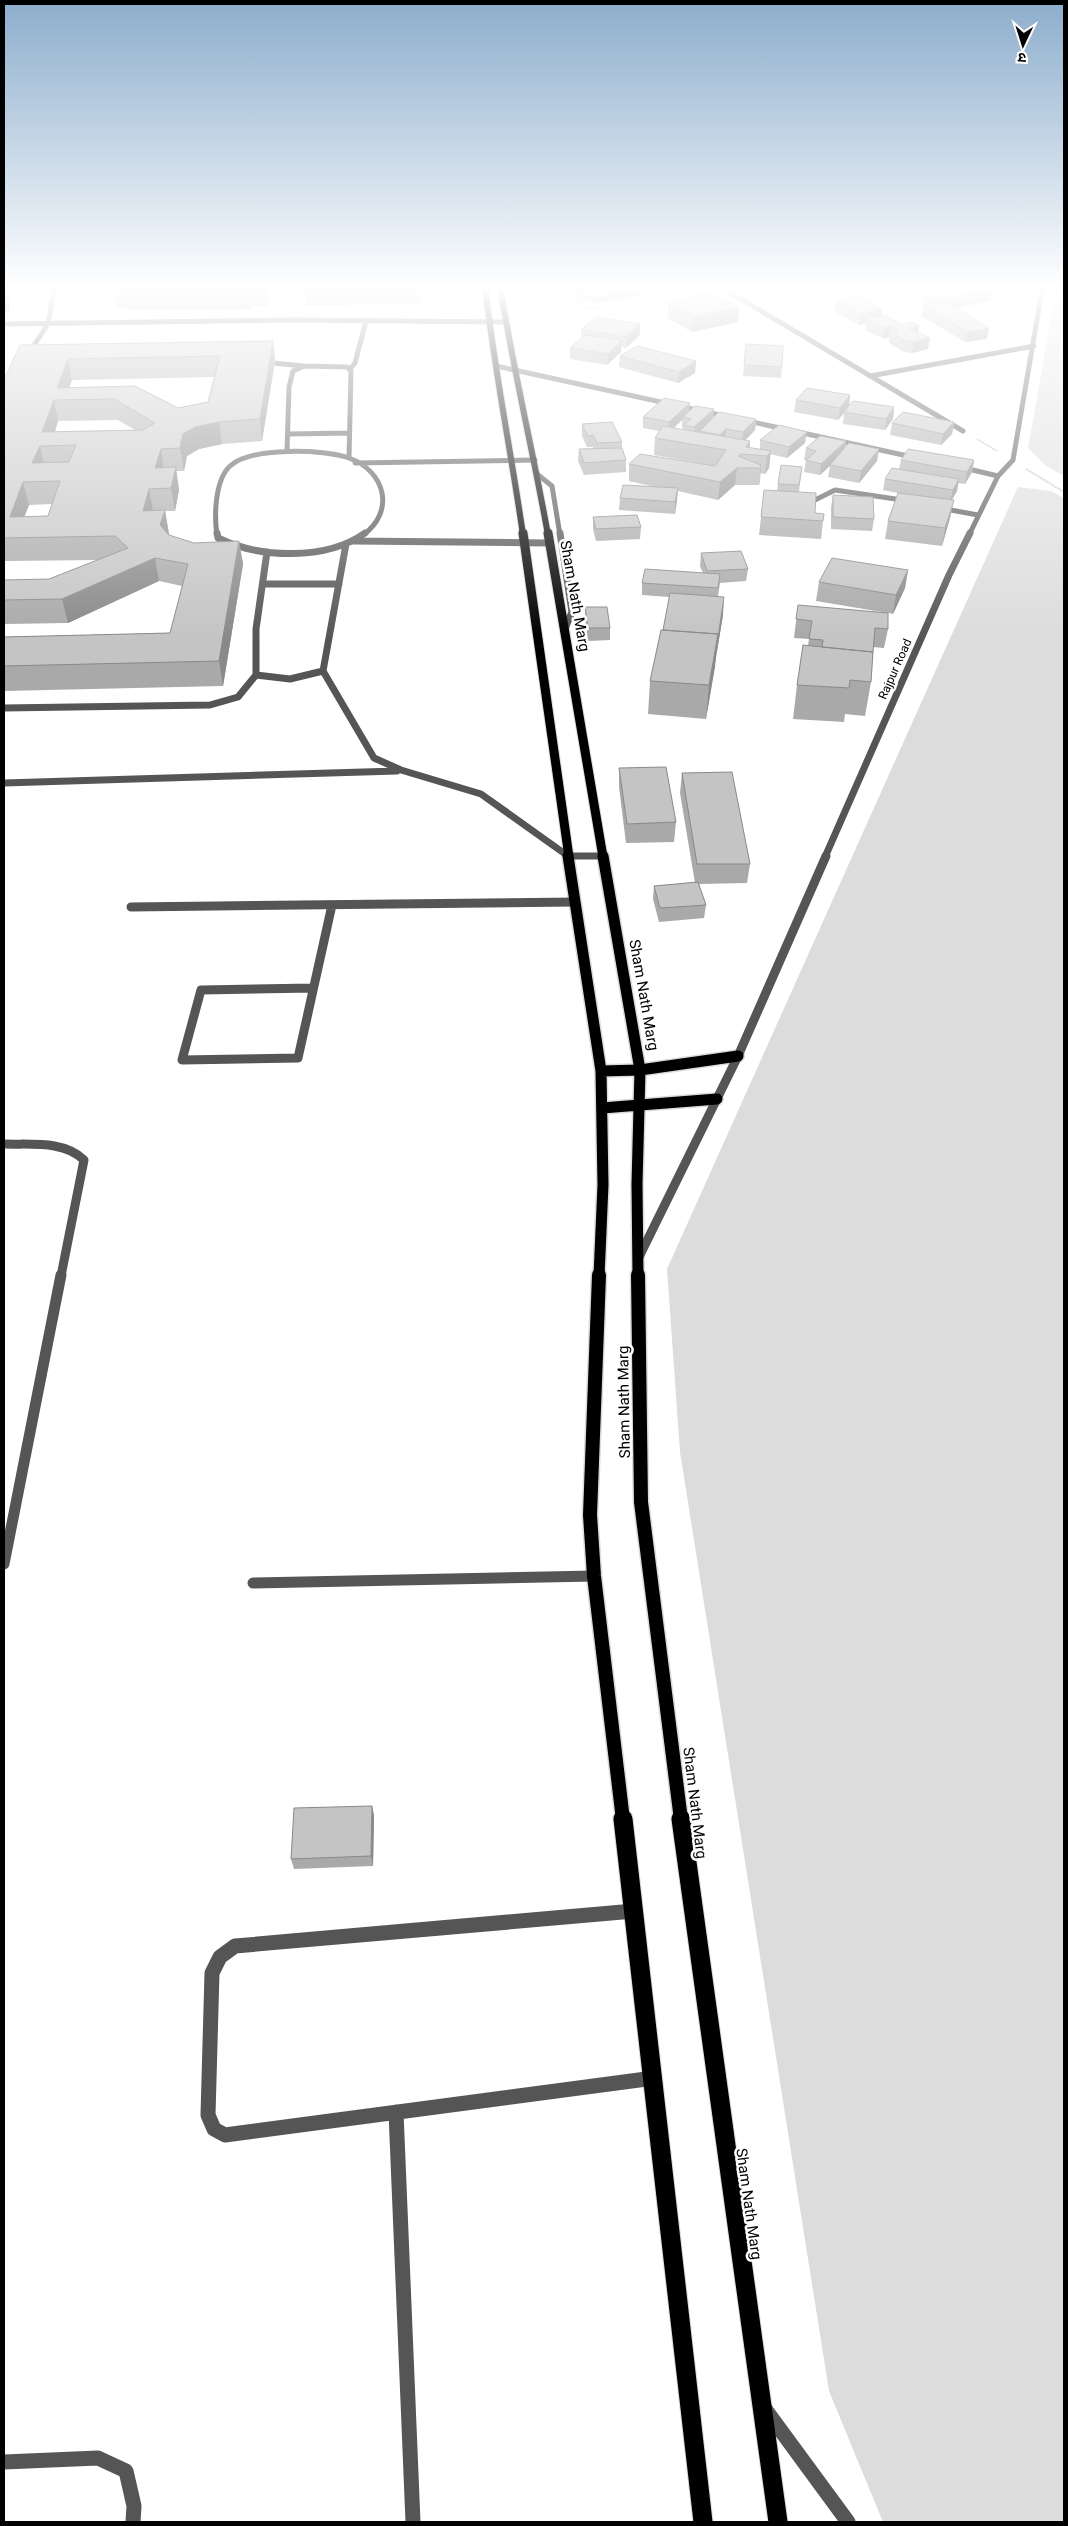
<svg xmlns="http://www.w3.org/2000/svg" width="1068" height="2526" font-family="Roboto,'Noto Sans Devanagari',sans-serif">
	<rect width="100%" height="100%" fill="#fff"/>
	<!-- green -->
	<path fill="#dcdcdc" d="M1057 285H1064V476L1045 465 1028 448Z
		M1018 487 1051 491 1064 498V2522H883L829 2391 680 1452 667 1269Z"/>
	<g fill="none" stroke-linecap="round" stroke-linejoin="round">
		<!-- primary-far4 casing -->
		<g stroke="#dbdbdb" stroke-width="8">
			<path id="primary-far4" d="M485 285C494 369 511 451 523 535
				M500 285C513 369 533 451 548 535"/>
		</g>
		<!-- primary-far3 casing -->
		<g stroke="#dbdbdb" stroke-width="11">
			<path id="primary-far3" d="M523 533 569 857
				M548 533 603 857"/>
		</g>
		<!-- primary-far2 casing -->
		<g stroke="#dbdbdb" stroke-width="14">
			<path id="primary-far2" d="M568 856 601 1071 603 1185 599 1276
				M603 856 640 1070 637 1184 638 1276
				M601 1071 640 1070 738 1056
				M602 1108 717 1099"/>
		</g>
		<!-- primary-far1 casing -->
		<g stroke="#dbdbdb" stroke-width="17">
			<path id="primary-far1" d="M599 1275 590 1515 594 1576 623 1820
				M638 1275 641 1502 681 1820"/>
		</g>
		<!-- primary casing -->
		<g stroke="#dbdbdb" stroke-width="21">
			<path id="primary" d="M623 1819 703 2522
				M681 1819 778 2522"/>
		</g>
		<!-- path -->
		<path stroke="#777" stroke-width="2" stroke-dasharray="0.5 1" stroke-linecap="butt" d="M551 296C570 307 592 316 612 302
			M521 298H537L574 291
			M586 307 576 301 588 299
			M977 439 997 451
			M1026 469 1064 492"/>
		<!-- service-far2 -->
		<path stroke="#555" stroke-width="5" d="M42 285 54 290
			M4 324 292 320 506 322
			M30 357 33 347 48 324 55 285
			M262 362 304 366
			M350 369 355 363 366 321
			M288 434 349 433
			M287 451 289 387 293 371 304 366 347 367 351 371 349 458
			M355 463 535 460
			M537 474 552 486 560 535
			M815 500 835 490 909 501
			M940 508 978 515
			M217 535C214 515 215 480 230 466 250 447 324 449 349 458 385 471 396 511 363 535"/>
		<!-- service-far1 -->
		<path stroke="#555" stroke-width="7" d="M217 533 218 538C259 558 326 561 365 533
			M560 533 572 612 564 631
			M353 541 549 543
			M346 544 323 671 374 758 401 770 481 794 568 856H604
			M263 584H339
			M256 675 290 679 323 671
			M4 708 210 705 238 697 256 675V629L267 552
			M4 783 397 771"/>
		<!-- service -->
		<path stroke="#555" stroke-width="11" d="M253 1583 594 1576"/>
		<!-- minor-far3 -->
		<path stroke="#555" stroke-width="5" d="M717 285 963 431
			M496 366 917 458
			M870 376 1034 346
			M960 467 998 476"/>
		<!-- minor-far2 -->
		<path stroke="#555" stroke-width="9" d="M131 907 575 902
			M313 988 201 990 182 1060 298 1058 332 905
			M4 1144C30 1145 64 1140 84 1160L61 1276"/>
		<!-- minor-far1 -->
		<path stroke="#555" stroke-width="11" d="M4 1564 61 1275"/>
		<!-- minor -->
		<path stroke="#555" stroke-width="15" d="M634 1911 235 1946 220 1957 212 1973 208 2115 214 2129 225 2135 654 2078
			M396 2112 413 2522
			M4 2462 98 2458 126 2471 134 2506 133 2522"/>
		<!-- tertiary-far3 -->
		<path stroke="#555" stroke-width="5" d="M969 535 998 476 1013 460 1043 285"/>
		<!-- tertiary-far2 -->
		<path stroke="#555" stroke-width="7" d="M825 857 949 575 970 533"/>
		<!-- tertiary-far1 -->
		<path stroke="#555" stroke-width="9" d="M638 1259 738 1056 826 856"/>
		<!-- tertiary -->
		<path stroke="#555" stroke-width="15" d="M765 2409 848 2522"/>
		<!-- primary-far4 -->
		<use href="#primary-far4" stroke="#000" stroke-width="6"/>
		<!-- primary-far3 -->
		<use href="#primary-far3" stroke="#000" stroke-width="9"/>
		<!-- primary-far2 -->
		<use href="#primary-far2" stroke="#000" stroke-width="11"/>
		<!-- primary-far1 -->
		<use href="#primary-far1" stroke="#000" stroke-width="14"/>
		<!-- primary -->
		<use href="#primary" stroke="#000" stroke-width="19"/>
	</g>
	<!-- wall -->
	<path fill="#a9a9a9" fill-rule="evenodd" d="M114 285H272V288H267L268 301 267 306H251L250 309 128 310 127 307H117L114 287Z
		M422 285 423 303 306 306 304 286Z
		M560 285H646L650 288 649 293 592 304Z
		M922 290 989 301 955 308 989 328 987 339 965 342 921 316 923 305H928L921 301Z
		M693 296 738 322 692 332 668 318V303L693 298Z
		M836 301 882 309V315L918 332 928 349 912 353 904 352 889 343 890 337 884 339 865 330 866 323 860 325 835 312Z
		M640 324V335L626 348 621 347V352L607 365 570 359V348L581 338V330Z
		M273 341 275 361 262 441 222 444 199 449 187 456 184 471H176L179 490 175 511H165L169 535 194 543 239 541 243 564 223 686 4 691V637L170 633 182 586 159 581 68 623 4 624V580L49 579 97 560 4 561V380L20 345ZM215 377 208 402 178 408 69 388 72 380ZM118 420 135 430 55 432 58 421ZM52 504 48 516 24 517 29 505Z
		M746 344 782 367 781 378 743 376Z
		M620 356 696 361 695 373 678 383 619 367Z
		M850 395 849 407H894L893 419 885 430 843 424 844 412 847 409 838 420 794 412 796 400Z
		M689 411 713 419H756L755 430 745 440 750 441 749 448 760 449V440L805 443 787 458 770 454 769 468 765 474 760 473 759 485H735L718 500 678 491 677 500 675 514 619 510 620 498 655 487 629 481V464L715 466 654 455 655 438 659 431 643 428V417ZM682 420V428L684 429V430L674 428Z
		M954 422 952 434 941 445 890 435 892 423Z
		M582 424 622 442V448L626 460V472L584 475 578 461 579 449H593V447H587L582 436Z
		M846 441 845 448 879 449 877 461 859 483 828 477 830 466 820 475 804 472 806 460H804L806 448Z
		M901 460H974L972 472 965 484 958 483 957 491 952 500 950 518 942 546 885 539 888 521 898 493 883 490 885 479 899 469Z
		M802 467 799 492 815 513 823 521 821 539 759 535 764 490 777 491 778 484Z
		M833 495 874 519 872 531 831 529V507Z
		M593 517 641 527 640 539 596 541 593 529Z
		M701 553 748 569 746 581 720 583 718 596 723 615 706 719 648 714 650 681 663 630 669 597 642 595V583L703 573 700 566Z
		M908 570 905 588 893 614 888 613V629L884 648 873 647 871 682 865 716 845 714 844 722 793 719 797 685 808 646 809 639 794 638 798 605 888 613 816 601 819 582Z
		M585 607 610 628V640L588 641 585 620Z
		M619 768 676 822 674 842 626 843 619 787Z
		M682 773 750 864 747 883 699 884 706 905 704 918 659 922 653 899 654 886 695 883 680 793Z
		M372 1806 374 1816 373 1866 294 1869 291 1859Z"/>
	<!-- shaded-wall -->
	<path fill="#898989" d="M5 285H7L8 289 10 312H4V296Z
		M21 285H31L22 287Z
		M265 285H266L268 301 267 306Z
		M249 286 251 306 250 309 248 289Z
		M650 288 649 293 592 304V299Z
		M991 290 989 301 940 311 942 300Z
		M739 307 738 322 692 332 693 317Z
		M882 309 881 320 866 319V323L860 325 861 314Z
		M640 324V335L626 348V337Z
		M891 326 889 337 884 339 885 328Z
		M919 326 917 336 909 328Z
		M989 328 987 339 965 342 967 332Z
		M930 338 928 349 912 353 913 342Z
		M622 340 621 352 607 365 608 354Z
		M273 341 275 361 262 441 260 419Z
		M68 359 72 380 65 399 57 388Z
		M696 361 695 373 678 383 679 372Z
		M850 395 849 407 838 420 840 408Z
		M54 400 58 421 50 446 42 432Z
		M690 403 689 414 683 417 682 420 668 433 669 422Z
		M894 407 893 419 885 430 886 419Z
		M714 409 713 420 694 438V427Z
		M756 419 755 430 742 444 743 432Z
		M219 422 222 444 199 449 187 456 184 471 180 448 183 434 195 427Z
		M954 422 952 434 941 445 943 434Z
		M726 429 725 440 719 446 720 435Z
		M807 432 805 443 787 458 789 447Z
		M750 441 749 455 746 447Z
		M846 441 844 453 820 475 821 464Z
		M40 446 45 468 32 463Z
		M161 449 164 471 155 468Z
		M879 449 877 461 859 483 861 471Z
		M771 451 769 468 765 474 767 456Z
		M740 454 738 468H737L735 485 718 500 720 482Z
		M974 460 972 472 965 484 967 472Z
		M761 465 760 482 759 485 760 468Z
		M176 467 179 490 175 511 171 488Z
		M959 479 957 491 950 502 953 490Z
		M23 482 29 505 16 538 10 517Z
		M678 488 677 500 675 514V502Z
		M149 489 153 511H143Z
		M954 500 950 518 942 546 945 528Z
		M165 510 169 534 164 549 160 525Z
		M239 541 243 564 223 686 219 661Z
		M155 558 159 581 68 623 62 599Z
		M908 570 905 588 893 614 896 595Z
		M724 597 723 615 716 657 718 638Z
		M718 634 715 667 706 719 709 685Z
		M372 1806 374 1816 373 1866 371 1856Z"/>
	<!-- building -->
	<path fill="#c4c4c4" stroke="#898989" fill-rule="evenodd" d="M4 285H5L6 296H4Z
		M114 285H265L249 286 248 289 124 290 126 287H114Z
		M569 285H646L650 288 592 299Z
		M947 285H982L991 290 942 300 922 290Z
		M714 293 739 307 693 317 668 303Z
		M705 294 706 295 695 297 693 296Z
		M857 296 882 309 861 314 836 301Z
		M945 302 989 328 967 332 923 305Z
		M883 315 902 324 911 322 919 326 909 328 930 338 913 342 906 341 890 332 899 330 891 326 885 328 866 319Z
		M596 317 640 324 626 337 581 330Z
		M584 335 622 340 608 354 570 348Z
		M273 341 260 419 219 422 195 427 183 434 180 448 161 449 155 468 176 467 171 488 149 489 143 511 165 510 160 525 169 535 194 543 239 541 219 661 4 666V637L170 633 188 564 155 558 62 599 4 600V580L49 579 128 548 115 536 4 538V380L20 345ZM220 356 208 402 178 408 135 386 57 388 68 359ZM114 399 155 423 143 430 42 432 54 400ZM76 445 69 462 32 463 40 446ZM60 481 48 516 10 517 23 482Z
		M746 344 783 346 782 367 744 365Z
		M637 346 696 361 679 372 620 356Z
		M807 388 850 395 840 408 796 400Z
		M664 398 690 403 669 422 643 417Z
		M853 401 894 407 886 419 844 412Z
		M695 406 714 409 694 427 684 425 691 419 683 417Z
		M719 412 756 419 743 432 726 429 720 435 700 431Z
		M903 412 954 422 943 434 892 423Z
		M612 422 622 442 597 443 593 435 588 436 582 424Z
		M779 425 807 432 789 447 760 440Z
		M663 426 750 441 746 447 771 451 767 456 740 454 738 456 761 465 760 468H737L720 482 629 464 640 454 715 466 726 450 655 438Z
		M820 436 846 441 821 464 806 460 816 451 806 448Z
		M849 443 879 449 861 471 830 465Z
		M622 448 626 460 584 463 579 449Z
		M908 449 974 460 967 472 901 460Z
		M781 465 802 467 799 485 778 484Z
		M892 468 959 479 953 490 885 479Z
		M623 485 678 488 675 502 620 498Z
		M764 490 816 493 815 513 824 514 823 521 761 517Z
		M898 493 954 500 945 528 888 521Z
		M833 495 873 497 874 519 833 517Z
		M637 515 641 527 596 529 593 517Z
		M741 551 748 569 707 571 701 553Z
		M832 558 908 570 896 595 819 582Z
		M645 569 720 574 718 588 642 583Z
		M670 593 724 597 718 638H717L718 634 663 630Z
		M798 605 888 613V629L875 628 873 652 822 647 823 640 809 639 812 621 796 619Z
		M585 607H607L610 628H588Z
		M661 630 718 634 709 685 650 681Z
		M803 645 873 652 871 682 850 680 849 688 797 685Z
		M666 767 676 822 627 824 619 768Z
		M732 772 750 864H697L682 773Z
		M698 882 706 905 660 908 654 886Z
		M372 1806 371 1856 291 1859 294 1808Z"/>
	<!-- sky -->
	<linearGradient id="sky" x2="0" y2="1"><stop stop-color="#8cadcc"/><stop offset="0.45" stop-color="#fff"/><stop offset="1" stop-color="#fff" stop-opacity="0"/></linearGradient>
	<rect width="1068" height="639" fill="url(#sky)"/>
	<g text-anchor="middle" dominant-baseline="central" stroke-width="5" stroke-linejoin="round" paint-order="stroke">
		<!-- far-street labels -->
		<g font-size="12" fill="#000" stroke="#fff">
			<text transform="translate(895 669) rotate(-66)">Rajpur Road</text>
		</g>
		<!-- street labels -->
		<g font-size="15" fill="#000" stroke="#fff">
			<text transform="translate(575 596) rotate(80)">Sham Nath Marg</text>
			<text transform="translate(644 995) rotate(80)">Sham Nath Marg</text>
			<text transform="translate(624 1402) rotate(-91)">Sham Nath Marg</text>
			<text transform="translate(695 1803) rotate(83)">Sham Nath Marg</text>
			<text transform="translate(749 2204) rotate(82)">Sham Nath Marg</text>
		</g>
	</g>
	<!-- border -->
	<rect width="1068" height="2526" fill="none" stroke="#000000" stroke-width="10"/>
	<!-- north arrow -->
	<g transform="translate(1023 45) rotate(184)" stroke="#ffffff" stroke-width="4" paint-order="stroke">
	<path d="M0-4L9 19L0 12L-9 19Z" fill="#000000"/>
	<text y="-8" font-size="14" font-weight="bold" text-anchor="middle" fill="#000000">उ</text>
	</g>
</svg>
